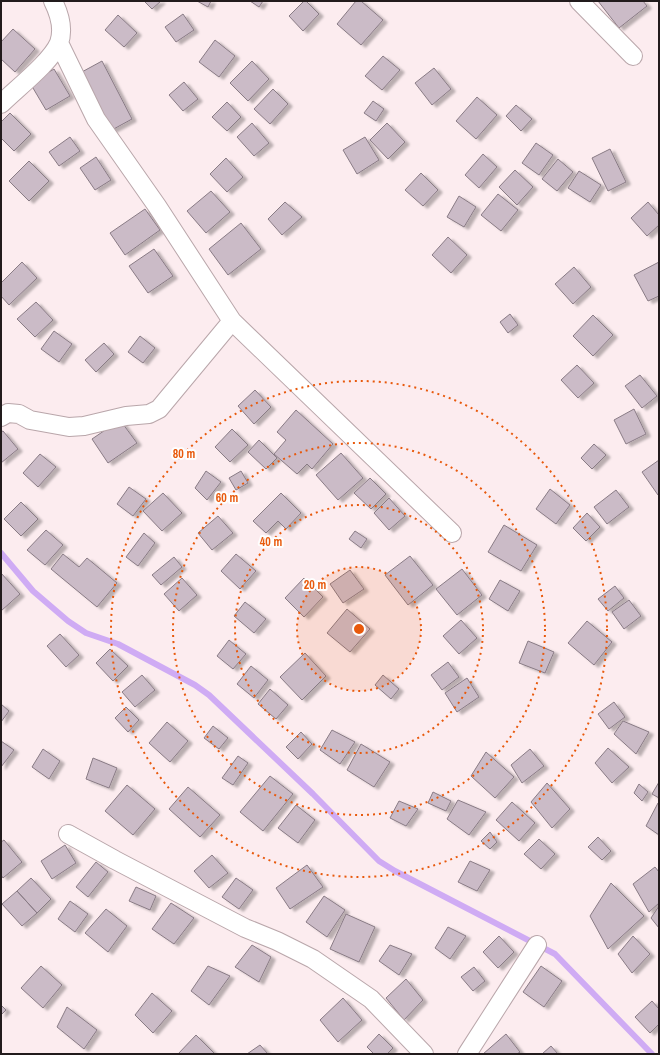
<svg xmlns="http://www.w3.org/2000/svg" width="660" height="1055" font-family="'Archivo Narrow',sans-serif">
	<defs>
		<filter id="shadow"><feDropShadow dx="4.5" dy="2.5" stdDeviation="1" flood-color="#0004"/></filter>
	</defs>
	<rect width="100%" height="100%" fill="#fcecef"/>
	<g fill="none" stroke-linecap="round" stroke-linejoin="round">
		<!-- stream -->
		<path stroke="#cfabf4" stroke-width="6" d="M1 553 33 591 68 621 86 633 118 644 195 685 209 695 313 794 379 861 395 871 555 954 652 1054"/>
	</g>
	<!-- building -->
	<path fill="#cbbbc7" stroke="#897b85" filter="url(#shadow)" d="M144 1H161L152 9Z
		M197 1H211L208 7Z
		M250 1H263L259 7Z
		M304 1H306L319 14 303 31 289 16Z
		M356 1H361L383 20 361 45 337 24Z
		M598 1H643L647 6 619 28Z
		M183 14 194 30 176 42 165 27Z
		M118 15 137 33 124 47 105 30Z
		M13 29 35 49 15 72 1 59V42Z
		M215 40 235 56 219 77 199 62Z
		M383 56 400 70 382 90 365 76Z
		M102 61 132 119 110 131 80 73Z
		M252 61 269 79 248 101 230 83Z
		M434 68 451 89 432 105 415 83Z
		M54 69 70 96 46 110 30 83Z
		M184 82 198 99 183 111 169 95Z
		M273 89 288 104 270 124 254 109Z
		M477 97 497 115 476 139 456 121Z
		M373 101 384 109 376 121 364 113Z
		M227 102 241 117 227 131 212 117Z
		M516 105 532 119 521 131 506 116Z
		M10 113 31 134 14 151 1 138V122Z
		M252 123 269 143 254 156 237 137Z
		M387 123 405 142 388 159 370 140Z
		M70 137 80 151 59 166 49 152Z
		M365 137 379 160 357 174 343 150Z
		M536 143 553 155 539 175 522 163Z
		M610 149 626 182 608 191 592 158Z
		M483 154 497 167 479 188 465 175Z
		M96 157 111 180 95 190 80 168Z
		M226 158 243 177 227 192 210 174Z
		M558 159 573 172 557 191 542 179Z
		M29 161 49 181 29 201 9 181Z
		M515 170 533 187 517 205 499 187Z
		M579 171 601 185 590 202 568 188Z
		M421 173 438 190 423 206 405 190Z
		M211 191 230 212 206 233 187 211Z
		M498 194 518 210 501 231 481 215Z
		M459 196 476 207 464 227 447 217Z
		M285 202 302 217 282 235 268 219Z
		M648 202 659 215V225L647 236 631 218Z
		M145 209 160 230 125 255 110 233Z
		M241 223 261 249 228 275 209 249Z
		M448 237 467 255 451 273 432 255Z
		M154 249 173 276 148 293 129 266Z
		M22 262 37 278 9 305 1 296V283Z
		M659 262V296L648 301 634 275Z
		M574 267 591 287 573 304 555 284Z
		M36 302 53 320 35 337 17 319Z
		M510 314 518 325 508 333 500 322Z
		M593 315 613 335 593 356 573 336Z
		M54 331 72 344 59 362 41 349Z
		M140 336 155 348 143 363 128 352Z
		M104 343 114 354 96 372 85 360Z
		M577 365 594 383 578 398 561 380Z
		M640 375 657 396 642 408 625 386Z
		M255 390 271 407 254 424 238 406Z
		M634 409 646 434 626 444 614 420Z
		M296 410 333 444 312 469 307 464 297 474 274 454 286 440 277 432Z
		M120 420 137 443 108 463 92 439Z
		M232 429 248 445 230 462 215 447Z
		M3 431 18 449 1 463V432Z
		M259 440 277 458 266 469 248 452Z
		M594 444 606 455 592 469 581 458Z
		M341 453 363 478 338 500 316 475Z
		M40 454 56 467 38 487 23 473Z
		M659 460V495H658L642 472Z
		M206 471 221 482 207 500 195 488Z
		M241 471 248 483 236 490 229 478Z
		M370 478 386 494 371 509 354 493Z
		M129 487 146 499 133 516 117 504Z
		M550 489 570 505 556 524 536 509Z
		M616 490 629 507 607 524 594 507Z
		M163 493 182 513 162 531 143 511Z
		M281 493 301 513 286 529 278 521 266 533 253 521Z
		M389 498 405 516 389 530 374 513Z
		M21 502 38 519 21 536 4 519Z
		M587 513 600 527 586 541 573 528Z
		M218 516 233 533 212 550 198 533Z
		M504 525 537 545 521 571 488 552Z
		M46 530 63 545 45 565 27 550Z
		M355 531 367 539 361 548 349 539Z
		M144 533 155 543 138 566 126 557Z
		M63 554 79 567 87 558 117 583 97 607 51 569Z
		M236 554 256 571 240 589 221 571Z
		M410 556 433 585 408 605 385 575Z
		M174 557 182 567 161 585 152 575Z
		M462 569 482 595 457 615 436 589Z
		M350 570 364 589 343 603 330 584Z
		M1 573 20 594 1 611Z
		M182 578 197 595 179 611 164 594Z
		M304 578 323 597 304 617 285 598Z
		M500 580 520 591 508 611 489 599Z
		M615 586 624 598 608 611 598 599Z
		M629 600 641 616 624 629 612 612Z
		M245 602 266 619 254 633 234 616Z
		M347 609 370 629 350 652 327 633Z
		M461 620 477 638 459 654 443 636Z
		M587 621 612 642 594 665 568 643Z
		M60 634 79 655 66 667 47 646Z
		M229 640 246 654 233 669 217 656Z
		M528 641 554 652 545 673 519 663Z
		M110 649 128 666 113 681 96 663Z
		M305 653 326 676 302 700 280 677Z
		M448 662 459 677 442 690 431 675Z
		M251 666 268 680 254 698 237 684Z
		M142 675 155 690 135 707 122 692Z
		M383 675 399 689 391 699 375 685Z
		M467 678 479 697 457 712 445 693Z
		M270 689 288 705 276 719 258 704Z
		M614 702 625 717 609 729 598 714Z
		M1 704 9 711 1 722Z
		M126 707 139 720 128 732 115 718Z
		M623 721 649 732 636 754 614 734Z
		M167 722 188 741 170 762 149 743Z
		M213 726 228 738 219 749 204 738Z
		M332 730 355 742 340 764 320 750Z
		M301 732 312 744 298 759 286 747Z
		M1 741 14 750 1 767Z
		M361 744 390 762 374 787 347 770Z
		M608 748 629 767 612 783 595 763Z
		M43 749 60 761 49 779 32 767Z
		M530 749 544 766 522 783 511 765Z
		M486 752 514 777 495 798 471 776Z
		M238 756 248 763 233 785 222 778Z
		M93 758 117 768 109 788 86 779Z
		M270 776 293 794 263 831 240 812Z
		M659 782V798L652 794Z
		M547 783 570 809 552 828 531 802Z
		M639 784 648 792 642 801 634 793Z
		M127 785 155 809 133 835 105 811Z
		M188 787 220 815 200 837 169 809Z
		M433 792 451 801 446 811 428 803Z
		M458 800 486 812 469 835 447 819Z
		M399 801 418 809 406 826 390 818Z
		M512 802 535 823 519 841 496 820Z
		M658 803 659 804V835L646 826Z
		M296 805 315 820 298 843 278 828Z
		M490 832 497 842 490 849 481 841Z
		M598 837 611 851 602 860 588 847Z
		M539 839 555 854 541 869 524 854Z
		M4 840 22 862 3 878 1 875V842Z
		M65 845 76 863 52 879 41 861Z
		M212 855 228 873 209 888 194 871Z
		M470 861 490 870 477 891 458 882Z
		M96 862 108 872 88 897 76 887Z
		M307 865 323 887 290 909 276 888Z
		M655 867 659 872V903L649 912 633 884Z
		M31 878 51 899 37 913 17 891Z
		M236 878 253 890 239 909 222 897Z
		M611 883 644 916 608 949 590 916Z
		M136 887 156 896 150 910 129 901Z
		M17 891 37 913 22 926 2 904Z
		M324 896 345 910 327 937 306 922Z
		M70 901 88 914 75 932 58 919Z
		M171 903 194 918 174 944 152 929Z
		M659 906V928L651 918Z
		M106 909 127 926 108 952 85 933Z
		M346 914 375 927 359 962 330 949Z
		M448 927 466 936 450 959 435 948Z
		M499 936 514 952 498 968 483 952Z
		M633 936 650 954 632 973 618 954Z
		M252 945 271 957 259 982 235 967Z
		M390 945 412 954 399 975 379 961Z
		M41 966 62 985 43 1008 21 988Z
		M208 966 230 976 209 1005 191 991Z
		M541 966 562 981 544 1007 523 992Z
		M474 967 485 981 473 991 461 977Z
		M406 979 423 1000 404 1020 386 998Z
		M152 993 172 1011 153 1033 135 1015Z
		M343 998 362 1020 338 1042 320 1020Z
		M652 1001 659 1009V1024L650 1033 635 1017Z
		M1 1005 6 1010 1 1015Z
		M67 1007 97 1030 84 1049 57 1027Z
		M379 1034 393 1048 387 1054H374L367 1047Z
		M506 1034 520 1052 517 1054H483Z
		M196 1035 215 1054H178Z
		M260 1045 268 1054H247Z
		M551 1046 558 1054H542Z"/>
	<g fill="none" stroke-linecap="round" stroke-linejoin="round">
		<!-- minor casing -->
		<g stroke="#b9a6aa" stroke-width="20">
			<path id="minor" d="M579 1 633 56
				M59 43 96 119 157 206 232 321 452 533
				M1 104C16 89 51 62 59 43 64 29 59 13 53 1
				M1 417 8 413 19 414 30 420 69 427 84 426 126 416 149 414 159 409 232 321
				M68 834 115 860 245 928 277 941 313 959 371 999 424 1054
				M467 1054 537 945"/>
		</g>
		<!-- minor -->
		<use href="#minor" stroke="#fff" stroke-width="18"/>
	</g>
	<!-- distance rings -->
	<circle cx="359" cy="629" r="62" fill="#e8590c" fill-opacity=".12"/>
	<g fill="none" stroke="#e8590c" stroke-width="2" stroke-dasharray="2 4">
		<circle cx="359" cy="629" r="62"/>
		<circle cx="359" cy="629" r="124"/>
		<circle cx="359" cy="629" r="186"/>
		<circle cx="359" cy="629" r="248"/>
	</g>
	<circle cx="359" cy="629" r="6" fill="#e8590c" stroke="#fefefe" stroke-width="2"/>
	<g font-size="12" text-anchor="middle" font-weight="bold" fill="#e8590c" stroke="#fefefe" stroke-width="4" stroke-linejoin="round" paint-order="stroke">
		<text x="184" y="458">80 m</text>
		<text x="227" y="502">60 m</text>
		<text x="271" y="546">40 m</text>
		<text x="315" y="589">20 m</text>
	</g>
	<!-- border -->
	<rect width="660" height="1055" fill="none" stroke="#221b1c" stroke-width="4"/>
</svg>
